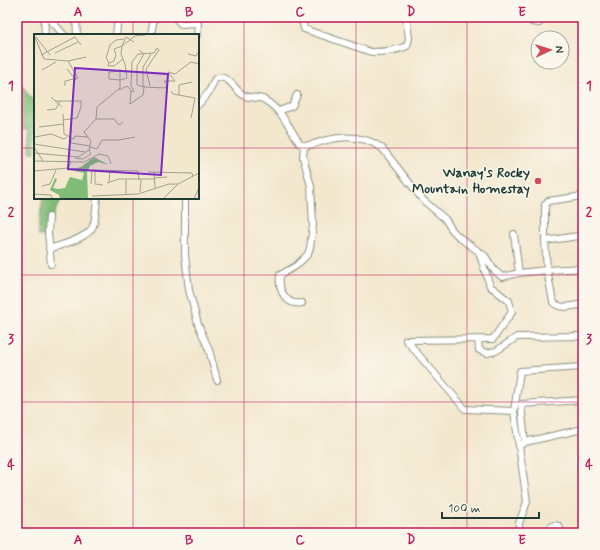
<svg xmlns="http://www.w3.org/2000/svg" width="600" height="550" font-family="Mynerve,sans-serif">
	<rect width="100%" height="100%" fill="#fbf7ec"/>
	<filter id="ink" filterUnits="userSpaceOnUse"><feTurbulence type="fractalNoise" baseFrequency=".025" numOctaves="2"/><feDisplacementMap in="SourceGraphic" scale="8" xChannelSelector="R" yChannelSelector="G"/><feConvolveMatrix kernelMatrix="1 2 1 2 8 2 1 2 1" color-interpolation-filters="sRGB"/></filter>
	<filter id="wash" filterUnits="userSpaceOnUse"><feTurbulence type="fractalNoise" baseFrequency=".012" numOctaves="4" result="noise"/><feDisplacementMap in="SourceGraphic" scale="16" xChannelSelector="R" yChannelSelector="G"/><feGaussianBlur stdDeviation="0.9" result="paint"/><feColorMatrix in="noise" values="0 0 0 0 0 0 0 0 0 0 0 0 0 0 0 0 0 1.4 0 .05"/><feComposite in="paint" operator="in"/></filter>
	<g filter="url(#wash)">
		<rect width="100%" height="100%" fill="#f3e7ce"/>
		<!-- forest -->
		<path fill="#81bb78" stroke="#507c56" d="M17 78 35 104V153L30 152 29 129H17Z
			M43 198H61L46 232 43 236H38C38 223 41 211 43 198Z"/>
	</g>
	<g filter="url(#ink)">
		<g fill="none" stroke-linecap="round" stroke-linejoin="round">
			<!-- minor casing -->
			<g stroke="#899281" stroke-width="8">
				<path id="minor" d="M44 17 45 35
					M48 17 64 35
					M76 17 77 35
					M178 17 177 20 181 24 194 23 198 24 197 35
					M302 17 304 29 371 52C383 52 396 51 407 46L409 38 406 17
					M530 17 532 22 539 23 547 17
					M116 35 118 17
					M151 35 154 17
					M581 40 583 34
					M198 105 209 92 215 79C229 72 234 91 245 96 250 98 257 97 263 99 281 109 289 127 300 144 308 148 318 142 327 140 346 135 366 137 382 148L423 200 445 219 452 230 460 238 485 256 494 270 502 277 519 273 547 270 553 302C560 310 573 306 583 304
					M279 111 292 106 297 95
					M583 196 548 201 545 205V241L547 270 583 268
					M185 198V255L189 290 198 324 209 350 217 380
					M49 217 48 233 51 264
					M514 234 519 273
					M545 241 578 236
					M49 249C61 245 89 238 93 226 96 218 96 207 97 198
					M479 252 490 286 509 301 512 312 493 339 406 340 465 409 514 411 527 502 519 523V533
					M302 303C285 306 278 289 280 275L296 266 308 254 310 248 313 226 311 186 303 157 304 146
					M478 340 479 350 487 353 496 351 517 337 583 336
					M514 411 520 371 583 367
					M525 442 521 404 583 400
					M523 444 525 442 583 429
					M17 492V526
					M548 533 551 527 554 525 559 526 561 533"/>
			</g>
			<!-- minor -->
			<use href="#minor" stroke="#fff" stroke-width="6"/>
		</g>
	</g>
	<!-- grid -->
	<path fill="none" stroke="#c2185b" stroke-width="1" stroke-opacity="0.55" d="M133 17V35M244 17V533M356 17V533M467 17V533M17 148H35M198 148H583M133 198V533M17 275H583M17 402H583"/>
	<!-- markers -->
	<circle fill="#d1495b" stroke="#fbf7ec" stroke-width="1.5" cx="538" cy="181" r="4"/>
	<g text-anchor="middle" dominant-baseline="central" stroke-width="3" stroke-linejoin="round" paint-order="stroke">
		<!-- poi labels -->
		<g font-size="14" font-weight="bold" fill="#1f3d34" stroke="#fbf7ec" text-anchor="end">
			<text x="530" y="173">Wanay's Rocky<tspan x="530" dy="16">Mountain Homestay</tspan></text>
		</g>
	</g>
	<!-- overview -->
	<g transform="translate(34 34)">
		<rect width="165" height="165" fill="#f3e7ce"/>
		<path d="M60 123 75 131 64 128 56 132 53 138 54 165H26L25 161 16 156 21 144 23 145 19 154 24 155 31 154 36 143 48 146 50 139 36 136 47 133Z" fill="#81bb78"/>
		<path fill="none" stroke="#9ea390" stroke-width="1" d="M0 1 10 25 34 27 44 44 31 47V52M2 3 16 21M90 5 82 6 76 11 72 24 75 29 80 27 82 21 80 15 88 12 92 3 100 8M105 16 110 20 103 32V51L110 53M21 19 44 8M154 20 162 22 165 17M7 21 41 3 47 11M34 27 52 23M75 29 74 32H80L89 25M33 35 42 46M86 35V46L75 45V38L86 37M8 36 22 28M111 52H109V33L117 20M116 52 112 35 125 16 123 14M85 56 93 52 97 56 96 70 109 61 110 53 131 54 133 51 130 47H141L134 38 141 40 157 28 165 30M137 57 139 60 161 64 157 84M97 58 100 57 97 52 98 28 104 20 120 19 123 14M145 61V51L158 48M17 63 28 73M21 67H47V73L43 84 29 86M13 76 22 75 26 67M29 80 30 100 40 105 41 102 54 103M62 85H80L85 91 89 88M5 93 30 90M1 103 17 100 30 105 33 103M37 105V109L56 112M0 110 51 118M0 113 9 127M56 113 63 115 68 106H85L101 103M55 116 57 107 50 98 62 85 63 73 86 54V46L93 44 91 30 87 20 88 12 101 2 111 1M0 119 44 123M44 123 55 116M41 124 49 125 57 120 55 116M0 127 50 128 65 120 74 122 77 130M61 136V150L69 151M0 137 34 134 37 128M114 138 158 139 159 143M120 138 121 154M120 144 133 143M92 146V160M75 148 76 136M73 149 85 145H120M57 150 58 136 104 137 105 146M8 152 16 150 22 136M106 158 107 146M0 160 17 161 18 164M58 162 104 160 135 150H144M129 165 144 150 165 139M160 165 165 153"/>
		<path fill="#7b2cbf" fill-opacity="0.15" stroke="#7b2cbf" stroke-width="2" d="M41 34 134 40 127 141 34 135Z"/>
		<rect width="165" height="165" fill="none" stroke="#1f3d34" stroke-width="2"/>
	</g>
	<!-- margin -->
	<rect width="600" height="550" fill="none" stroke="#fbf7ec" stroke-width="44"/>
	<!-- north arrow -->
	<g transform="translate(550 50) rotate(86)"><circle r="19" fill="#fbf7ec" stroke="#a3ada2"/>
	<path d="M0-3L7 15L0 10L-7 15Z" fill="#d1495b"/>
	<text y="-6" font-size="11" font-weight="bold" text-anchor="middle" fill="#1f3d34">N</text>
	</g>
	<!-- scale -->
	<path d="M442 512v6h97v-6" fill="none" stroke="#1f3d34" stroke-width="2"/>
	<text x="448" y="512" font-size="12" fill="#1f3d34" stroke="#fbf7ec" stroke-width="3" paint-order="stroke">100 m</text>
	<rect x="22" y="22" width="556" height="506" fill="none" stroke="#c2185b" stroke-width="1.5"/>
	<g font-size="13" text-anchor="middle" font-weight="bold" fill="#c2185b">
		<text x="78" y="16">A</text>
		<text x="189" y="16">B</text>
		<text x="300" y="16">C</text>
		<text x="411" y="16">D</text>
		<text x="522" y="16">E</text>
		<text x="11" y="90">1</text>
		<text x="589" y="90">1</text>
		<text x="11" y="216">2</text>
		<text x="589" y="216">2</text>
		<text x="11" y="343">3</text>
		<text x="589" y="343">3</text>
		<text x="11" y="469">4</text>
		<text x="589" y="469">4</text>
		<text x="78" y="544">A</text>
		<text x="189" y="544">B</text>
		<text x="300" y="544">C</text>
		<text x="411" y="544">D</text>
		<text x="522" y="544">E</text>
	</g>
</svg>
